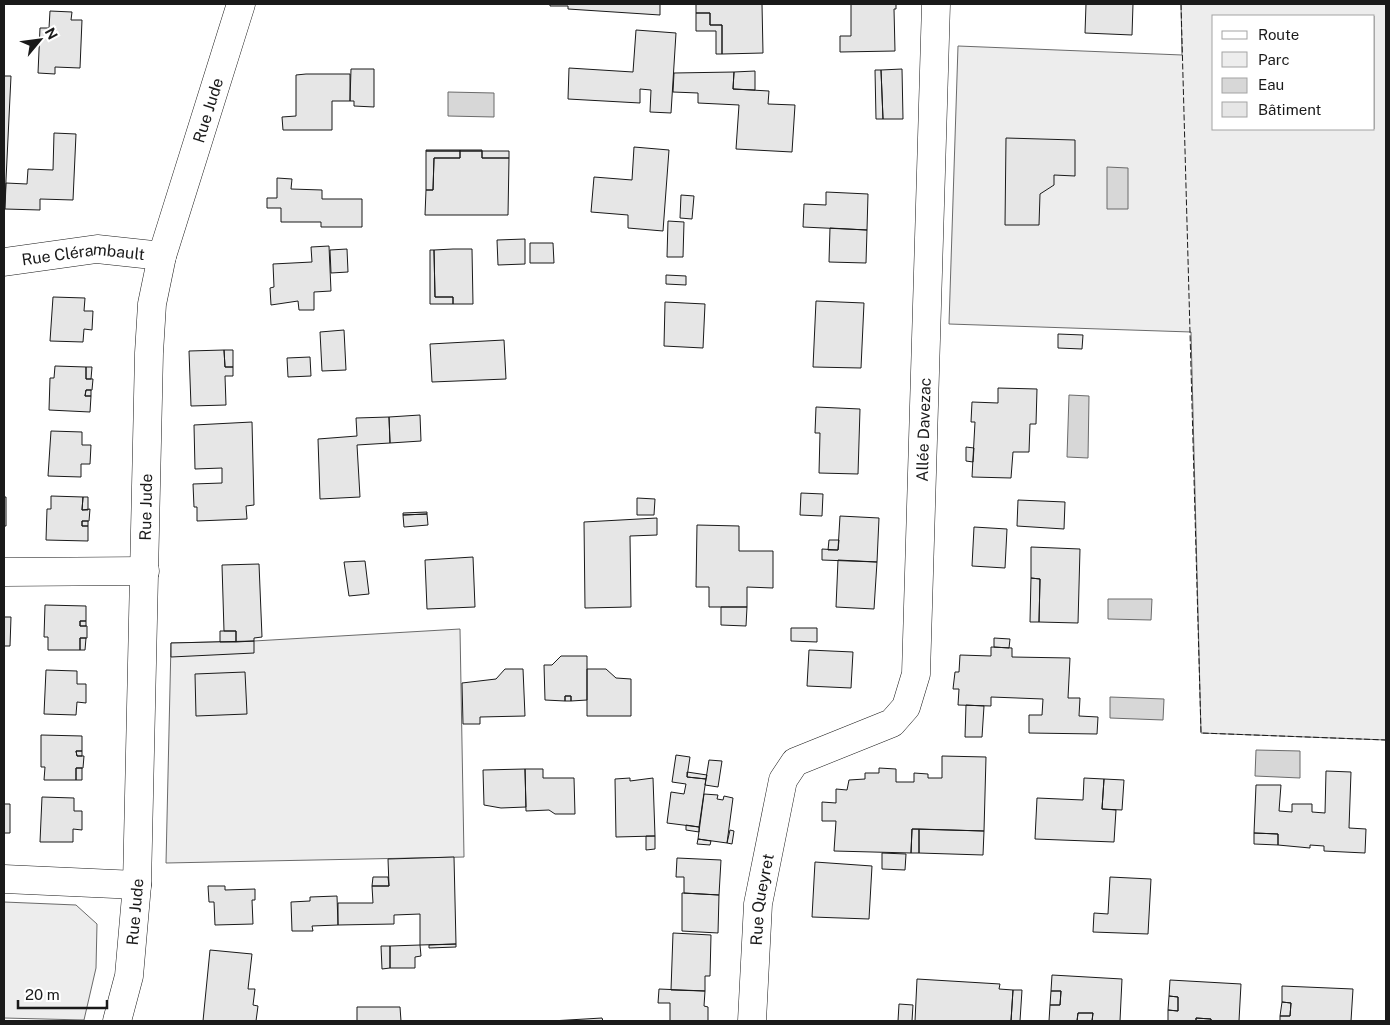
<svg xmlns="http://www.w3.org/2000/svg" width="1390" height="1025" font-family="'Public Sans',sans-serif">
	<rect width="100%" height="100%" fill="#fff"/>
	<!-- green -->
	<path fill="#ededed" stroke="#6a6a6a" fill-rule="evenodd" d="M1181 4H1386V740L1201 733 1191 332 949 324 958 46 1182 55ZM1214 16H1374V129H1214Z
		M460 629 464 857 166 863 171 643 254 641Z
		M4 902 76 905 97 924 96 968 84 1020 4 1018Z"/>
	<!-- water -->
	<path fill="#d7d7d7" stroke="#6a6a6a" d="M448 92 494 93V117L448 116Z
		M1107 167 1128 168V209H1107Z
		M1069 395 1089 396 1088 458 1067 457Z
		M1108 599H1152L1151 620 1108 619Z
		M1110 697 1164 699 1163 720 1110 718Z
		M1256 750 1300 751V778L1255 776Z"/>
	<!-- building -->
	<path fill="#e6e6e6" stroke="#1a1a1a" d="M550 4H660V15L568 9V6H550Z
		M696 4H762L763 53 722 54V25H710V13H696Z
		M851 4H896V9H894L895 51 840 52V36H851Z
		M1086 4H1133L1132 35 1085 33Z
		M50 11 72 12 71 20H82L80 68 55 67V74L38 73 40 28H49Z
		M696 13H710V25H722V54H716V31H696Z
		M636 30 676 33 671 113 650 112 651 90 640 89V103L568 99 569 68 633 72Z
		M351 69H374V107L354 106V101H350Z
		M902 69 903 119H883L881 70Z
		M875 70H881L883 119H876Z
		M755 71V90L733 89 734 72Z
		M734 72 733 89 769 91 768 104 795 105 792 152 736 149 739 105 698 103V93L673 92 674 73Z
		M306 74H350V101H332V130H283L282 117 296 116V75Z
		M4 76H11L4 221Z
		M54 133 76 134 73 200 40 199V210L5 209 6 183 27 184 28 169 53 170Z
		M1006 138 1075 140V176L1054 175V185L1040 194 1039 225H1005Z
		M634 147 669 150 663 231 628 228V215L591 212 594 177 632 180Z
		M426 150H460V151H426Z
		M460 150H482V151H460Z
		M426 151H460V158H434L433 190H426Z
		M460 151H482V158H509L508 215H425L426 190H433L434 158H460Z
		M482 151H509V158H482Z
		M277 178 292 179 291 189 322 190V199H362V227H321V222H281V208H267V198H277Z
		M826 192 868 194 867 230 803 227 804 204 826 205Z
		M681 195 694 196 692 219 680 218Z
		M668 221 684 222 683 257H667Z
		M830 228 867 230 866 263 829 262Z
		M525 239V264L498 265 497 240Z
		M530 243H553L554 263H530Z
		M329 246 331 291 314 292V310H299L298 301 271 305 270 288 274 287 273 264 312 262 311 247Z
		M347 249 348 272 331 273 330 250Z
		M453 249H472L473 304H453V297H435L434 250Z
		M430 250H434L435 297H453V304H430Z
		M666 275 686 276V285L666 284Z
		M53 297 85 298 84 311H93L92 330 84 329 83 342 50 341Z
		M816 301 864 303 861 368 813 367Z
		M665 302 705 304 703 348 664 346Z
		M344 330 346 370 322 371 320 332Z
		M1058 334 1083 335 1082 349 1058 348Z
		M504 340 506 379 432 382 430 344Z
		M224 350H233V367H225Z
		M224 350 225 367H233V376H225L226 405 191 406 189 351Z
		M310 357 311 376 288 377 287 358Z
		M55 366 86 367V379H93L92 390H86L85 396H91L90 412 49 410 50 378H54Z
		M86 367H92L91 379H86Z
		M998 388 1037 389 1036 424H1030L1029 452H1013L1011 478 972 477 975 422H971L972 402 998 403Z
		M86 390H91V396H85Z
		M816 407 860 409 858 474 819 473 820 433H815Z
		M420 415 421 441 390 443 389 417Z
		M389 417 390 443 357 445 360 497 320 499 318 439 357 436 356 418Z
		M252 422 254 505 246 506 247 519 197 521V507H194L193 484 222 483V468L195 469 194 425Z
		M51 431 82 432V445H91L90 464H81V477L48 476Z
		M966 447 974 448 973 462 966 461Z
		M801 493 823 494 822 516 800 515Z
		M51 496 83 497 82 510 90 509 89 521H82V526H88V541L46 540 47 509H51Z
		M4 497H6V526H4Z
		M83 497H88V510H82Z
		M637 498 655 499 654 515H637Z
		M1018 500 1065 502 1064 529 1017 526Z
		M427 512V514L403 515V513Z
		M427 514 428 525 404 527 403 515Z
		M840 516 879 518 877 562 822 560V549L838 550Z
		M657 518V535L630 536 631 607 585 608 584 522Z
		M82 521H88V526H82Z
		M697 525 739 526V551H773V588L747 587V607H709V587H696Z
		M974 527 1007 529 1005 568 972 566Z
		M829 540H839L838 550H828Z
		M1031 547 1080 549 1078 623 1039 622 1040 579 1031 578Z
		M473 557 475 607 427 609 425 560Z
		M838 560 877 562 874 609 836 607Z
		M365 561 369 594 349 596 344 562Z
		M259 564 262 637 254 638V641L236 642V631H224L222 565Z
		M1031 578 1040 579 1039 622H1030Z
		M45 605 86 606V621H80V626H87V638H80V650H48V637H44Z
		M721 607H747L746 626 721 625Z
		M4 617H11L10 646H4Z
		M80 621H86V626H80Z
		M791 628H817V642L791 641Z
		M220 631H236V642H220Z
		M80 638H86L85 650H80Z
		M994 638 1010 639 1009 648 994 647Z
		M254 641V653L171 657V643Z
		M991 647 1012 648V657L1070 658 1068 698H1080L1079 716 1098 717 1097 734 1029 733V715H1042L1043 699 991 697V706L958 705 959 689H953L955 672H959L960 655 991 656Z
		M809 650 853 652 851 688 807 686Z
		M561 656H587V700L571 701V696H565V701L545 700 544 665H552Z
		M505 669H523L525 716 480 717V724H463L462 683 496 679Z
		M587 669H606L616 678 631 679V716H587Z
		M46 670 77 671V684H86V703L77 702 76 715 44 714Z
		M245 672 247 714 196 716 195 674Z
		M565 696H571V701H565Z
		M966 705 984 706 982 737H965Z
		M41 735 82 736V751H76L77 756H84L83 768H76V780H44L45 767H41Z
		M76 751H82V756H77Z
		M676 755 690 757 687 777 706 779 699 827 667 823 671 792 684 794 686 784 672 782Z
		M942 756 986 757 984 831 912 829 911 853 834 851 836 821H822V802L836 803V789L847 790 849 780 865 779V773H879V768L896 769V782H914V773L928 774V778H942Z
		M709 760 722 761 718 787 705 785Z
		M76 768H82V780H76Z
		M525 769H543V778H574L575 814H555L549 810 526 811Z
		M525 769 526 807 501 808 484 805 483 770Z
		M1326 771 1351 772 1349 828 1366 829 1365 853 1324 851V846L1310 845V848L1278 845V834L1254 833 1256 785H1281L1279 811 1292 812V804H1312V812L1325 813Z
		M687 772 707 775 706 779 687 777Z
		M630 778V781L653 778 655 836 616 837 615 779Z
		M1084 778 1104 779 1102 809 1116 810 1114 842 1035 839 1037 798 1083 800Z
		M1104 779 1124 780 1122 810 1102 809Z
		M704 794 718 795 717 799 723 800 724 796 733 798 727 843 698 839Z
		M42 797 74 798V811H82V830L73 829V842H40Z
		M4 804H10V833H4Z
		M686 825 699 827V832L686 830Z
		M912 829H919V853H911Z
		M919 829 984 831 983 855 919 853Z
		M730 830 734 831 732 844 727 843Z
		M1254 833 1278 834V845L1254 844Z
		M646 836H655V849L646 850Z
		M698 839 711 841 710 845 697 844Z
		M882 853 906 854 905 870 882 869Z
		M454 857 456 944 420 945V914L394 915V924L338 925V903H373L372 886H389L388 859Z
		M677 858 721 860 719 895 684 893V877H676Z
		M815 862 872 866 869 919 812 917Z
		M373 877H388L389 886H372Z
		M1110 877 1151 879 1148 934 1093 932 1094 913 1108 914Z
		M208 886H225V890L255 889V900H252L253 924 215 925 214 902H209Z
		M682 893 719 895 718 933 682 931Z
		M337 896 338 925 312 926 313 931H292L291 902 310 901V897Z
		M673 933 711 935 710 976H705V991L671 990Z
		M456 944V947L429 948V945Z
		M420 945 421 956 415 957V968H390V946Z
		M381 946H390V968L382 969Z
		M210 950 252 954 248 989H255L253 1005 258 1006 256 1021H203Z
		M1052 975 1122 979 1120 1021H1092L1093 1013H1078L1077 1021H1049L1050 1005H1060L1061 991H1051Z
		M917 979 1000 984 999 989 1013 990 1011 1021H915Z
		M1170 980 1241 984 1239 1021H1211V1019L1196 1018V1021H1168V1010L1178 1011V997L1169 996Z
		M1282 986 1353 989 1351 1021H1280V1016H1290L1291 1003 1282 1002Z
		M659 989 705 991 704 1006 708 1007V1021H670V1003H658Z
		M1013 990H1022L1020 1021H1011Z
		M1051 991H1061L1060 1005H1050Z
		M1169 996 1178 997V1011L1168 1010Z
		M1282 1002 1291 1003 1290 1016H1280Z
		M899 1004 913 1005 912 1021H898Z
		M357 1007H400L401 1021H357Z
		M1078 1013H1093L1092 1021H1077Z
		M602 1018 603 1021H551Z
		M1196 1018 1211 1019V1021H1196Z"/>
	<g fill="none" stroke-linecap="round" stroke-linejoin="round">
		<!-- minor casing -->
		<g stroke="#1a1a1a" stroke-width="29">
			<g id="minor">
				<path id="s1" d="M4 262 97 249 162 256"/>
				<path d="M4 572 145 571"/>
				<path d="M4 879 137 885"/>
				<path id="s2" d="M117 1021 129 976 137 885 149 353 152 304 162 256 241 4"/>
				<path id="s3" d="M752 1021 758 904 783 780 795 762 892 723 906 707 916 674 936 4"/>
			</g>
		</g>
		<!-- minor -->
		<use href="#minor" stroke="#fff" stroke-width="28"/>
		<!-- fence -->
		<path stroke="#1a1a1a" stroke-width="1" stroke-dasharray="6 2.5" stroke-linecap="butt" d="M1181 4 1201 733 1386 740"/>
	</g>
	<g text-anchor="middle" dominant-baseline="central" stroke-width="4" stroke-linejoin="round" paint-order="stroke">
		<!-- street labels -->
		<g font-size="16" fill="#1a1a1a" stroke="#fff">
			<text stroke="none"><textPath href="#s2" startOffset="921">Rue Jude</textPath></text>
			<text stroke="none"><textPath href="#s1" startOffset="80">Rue Clérambault</textPath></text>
			<text stroke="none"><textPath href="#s3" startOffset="670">Allée Davezac</textPath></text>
			<text stroke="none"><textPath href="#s2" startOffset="516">Rue Jude</textPath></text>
			<text stroke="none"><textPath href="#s3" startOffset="122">Rue Queyret</textPath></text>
			<text stroke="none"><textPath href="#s2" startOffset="111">Rue Jude</textPath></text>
		</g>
	</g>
	<!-- border -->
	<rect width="1390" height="1025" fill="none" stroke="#1a1a1a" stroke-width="10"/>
	<!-- legend -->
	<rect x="1212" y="15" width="162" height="115" fill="#ffffff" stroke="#a3a3a3"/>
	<rect x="1222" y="31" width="25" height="8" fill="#ffffff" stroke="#a3a3a3"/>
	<text x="1258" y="40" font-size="15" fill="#1a1a1a">Route</text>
	<rect x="1222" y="52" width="25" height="15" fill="#ededed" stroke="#a3a3a3"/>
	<text x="1258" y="65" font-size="15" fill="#1a1a1a">Parc</text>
	<rect x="1222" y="78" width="25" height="15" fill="#d7d7d7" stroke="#a3a3a3"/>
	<text x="1258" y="90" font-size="15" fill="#1a1a1a">Eau</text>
	<rect x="1222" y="102" width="25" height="15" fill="#e6e6e6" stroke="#a3a3a3"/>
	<text x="1258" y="115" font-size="15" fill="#1a1a1a">Bâtiment</text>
	<!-- north arrow -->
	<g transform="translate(40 40) rotate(61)" stroke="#ffffff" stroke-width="4" paint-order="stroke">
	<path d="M0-4L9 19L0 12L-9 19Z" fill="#1a1a1a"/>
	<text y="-8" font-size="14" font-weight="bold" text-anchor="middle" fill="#1a1a1a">N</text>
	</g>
	<!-- scale -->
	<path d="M18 1000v8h89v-8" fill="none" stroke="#1a1a1a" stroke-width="2.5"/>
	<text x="25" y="1000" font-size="15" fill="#1a1a1a" stroke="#ffffff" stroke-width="4" paint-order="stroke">20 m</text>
</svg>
